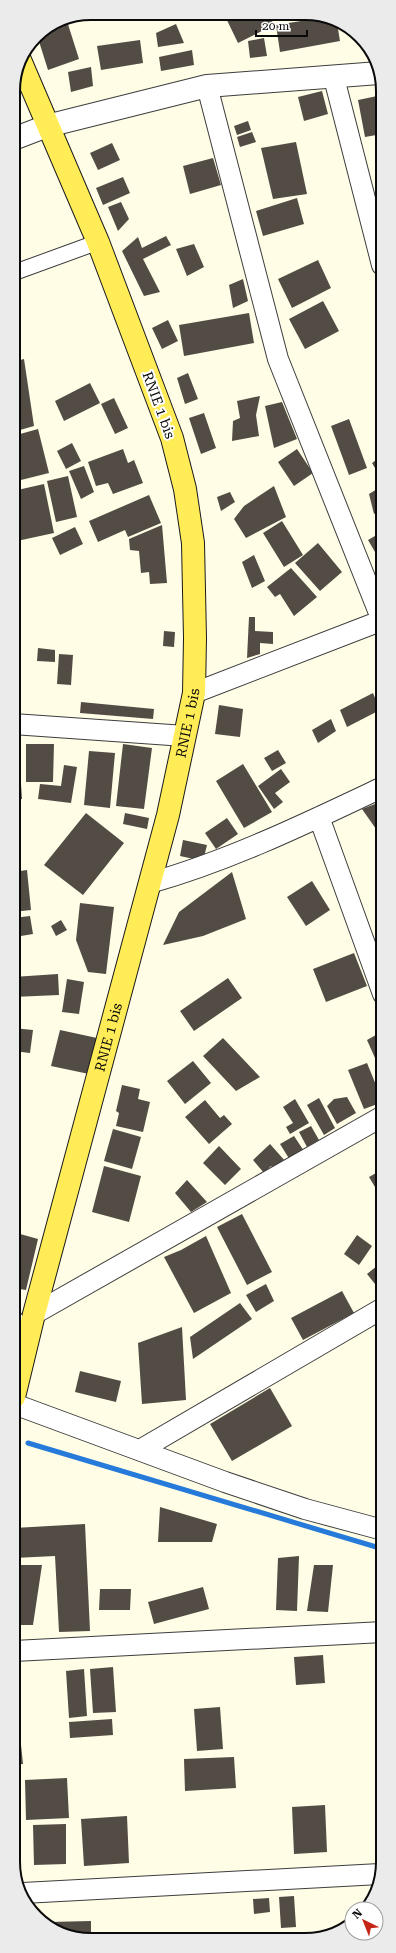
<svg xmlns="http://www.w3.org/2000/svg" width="396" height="1953" font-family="'Roboto Serif',serif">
	<rect width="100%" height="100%" fill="#fffde6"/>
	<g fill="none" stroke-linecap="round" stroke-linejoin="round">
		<!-- stream -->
		<path stroke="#267ad9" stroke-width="5" d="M28 1443 383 1549"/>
	</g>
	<!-- building -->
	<path fill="#534c45" d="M224 14 269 15 274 25 238 43Z
		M326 17 337 23 340 41 280 52 276 25Z
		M66 18 79 59 48 70 37 35 61 19Z
		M176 24 184 43 158 47 156 33Z
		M264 38 267 56 250 58 248 41Z
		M140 40 143 63 101 70 97 46Z
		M192 50 194 65 161 71 159 57Z
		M91 67 93 86 71 92 68 72Z
		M322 91 328 114 304 121 298 97Z
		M382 95V134L365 137 358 100Z
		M248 121 251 130 237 135 234 126Z
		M252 132 256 142 240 147 237 137Z
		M296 142 307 194 273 199 261 148Z
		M112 143 120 160 98 170 90 153Z
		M213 158 221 185 190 194 183 166Z
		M123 177 130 193 103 205 96 188Z
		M297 198 304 224 263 236 256 211Z
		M121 202 129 219 118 231 108 207Z
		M166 236 171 245 143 259 160 292 144 296 122 251 138 237 142 248Z
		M194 244 204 267 187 276 176 249Z
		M318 260 331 288 292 308 278 279Z
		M243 279 248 301 233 308 229 285Z
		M323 301 339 331 305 349 289 319Z
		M249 313 254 343 184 356 179 325Z
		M168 320 178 341 162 349 152 328Z
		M24 359 34 426 13 432V362Z
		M188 373 198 399 185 404 177 378Z
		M90 383 100 403 64 421 55 401Z
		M260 396 256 415 259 436 232 441 233 421 240 418 237 401Z
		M114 398 128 428 115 434 101 404Z
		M282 402 297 439 274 448 265 406Z
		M204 413 216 448 201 454 189 418Z
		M349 419 367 468 349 475 331 426Z
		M38 429 49 473 13 482V436Z
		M72 443 81 461 66 469 57 451Z
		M123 449 128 463 134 460 143 483 113 494 108 483 96 486 88 462Z
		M297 449 313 473 294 486 278 462Z
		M382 456V477L381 478 372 463Z
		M84 466 94 492 81 499 69 471Z
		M68 476 77 517 56 522 47 481Z
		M44 484 54 533 17 541 13 522V491Z
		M274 486 286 517 246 538 234 519 244 506Z
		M382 486V510L374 514 369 494Z
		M230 492 235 502 221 511 217 497Z
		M149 495 161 523 128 537 125 530 98 542 89 521Z
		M282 521 303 555 284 567 263 533Z
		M162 525 167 583 150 584 149 572 141 573 139 551 130 550 129 539Z
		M75 527 83 544 60 555 52 538Z
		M380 533 382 537V564L368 540Z
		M318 543 342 572 320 591 295 563Z
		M254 555 265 581 252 588 242 562Z
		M291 568 317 597 294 616 280 594 275 597 267 587Z
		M382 575V592L377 578Z
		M249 617H255V631L273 632V644L260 643V654L247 658Z
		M164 631 175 632 174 647 163 646Z
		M38 648 55 650V662L37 661Z
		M59 654 73 655 71 685 57 684Z
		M373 693 380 710 347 727 340 710Z
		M81 702 154 709 153 719 80 713Z
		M219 705 243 709 240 737 215 734Z
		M331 719 336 731 318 743 312 730Z
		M13 739H18L22 799 13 800Z
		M26 744H54L53 782H26Z
		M123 744 152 748 144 809 116 806Z
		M278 750 286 763 272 771 264 758Z
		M89 751 115 753 110 808 84 805Z
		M243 764 272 812 244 828 216 781Z
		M64 765 77 767 71 803 38 799 40 784 61 786Z
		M281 769 290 782 275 793 283 802 274 809 258 786Z
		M383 801V839L362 809Z
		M86 813 124 843 83 895 44 865Z
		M125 813 149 818 147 829 123 824Z
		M227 818 238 834 216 849 205 833Z
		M183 840 207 845 203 861 180 856Z
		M27 870 31 910 13 912V872Z
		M232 872 246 919 203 936 163 945 179 912Z
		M312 881 330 910 306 926 287 897Z
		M80 903 114 907 106 974 88 972 76 940Z
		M30 916 33 934 21 936 20 930 13 931V918Z
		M61 920 67 930 56 936 51 926Z
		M354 953 367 986 326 1002 313 969Z
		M58 974 59 995 13 997V977Z
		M228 978 242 998 194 1031 180 1011Z
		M67 979 84 982 79 1014 62 1012Z
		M13 1028 33 1030 30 1053 13 1051Z
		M60 1030 97 1038 89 1074 51 1066Z
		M383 1031V1076L367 1040Z
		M223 1038 260 1077 236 1091 203 1056Z
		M193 1061 211 1083 185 1104 167 1081Z
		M367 1063 383 1102 364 1109 348 1070Z
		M122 1085 140 1089 138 1099 150 1102 143 1132 116 1126 119 1113 116 1111Z
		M347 1097 356 1113 337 1124 327 1106 334 1099Z
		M319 1098 335 1128 324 1135 307 1105Z
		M295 1099 309 1123 290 1134 286 1127 293 1123 283 1107Z
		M205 1100 220 1118 224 1115 232 1124 209 1144 185 1117Z
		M311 1126 319 1140 307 1147 299 1132Z
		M113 1129 141 1137 132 1169 104 1161Z
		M294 1136 304 1151 290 1160 280 1144Z
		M270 1144 286 1162 276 1171 271 1166 264 1173 253 1160Z
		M219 1146 241 1169 225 1185 203 1163Z
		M104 1166 141 1176 129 1222 92 1212Z
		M383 1169V1197H381L369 1177Z
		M187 1180 207 1202 191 1212 175 1193Z
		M242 1214 272 1272 247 1285 217 1227Z
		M13 1232 38 1239 26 1290 13 1288Z
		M357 1235 372 1246 359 1265 344 1254Z
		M206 1236 231 1293 194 1313 164 1257 181 1250Z
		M383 1261V1294L367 1274Z
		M266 1284 274 1301 256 1312 246 1295Z
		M342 1291 354 1313 303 1340 291 1318Z
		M240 1303 252 1319 193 1359 190 1337Z
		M182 1327 186 1400 142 1404 138 1343Z
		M80 1371 121 1381 116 1402 75 1392Z
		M270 1388 292 1426 232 1461 210 1424Z
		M160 1507 217 1524 212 1542H158Z
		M85 1524 90 1631 59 1632 55 1556 14 1558V1528Z
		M299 1556 297 1611 276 1610 278 1558Z
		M14 1565H42L33 1625H14Z
		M314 1565H333L328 1612 307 1611Z
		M203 1587 209 1609 154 1624 148 1602Z
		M100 1589H131L130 1610H99Z
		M323 1655 325 1683 296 1685 294 1657Z
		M113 1667 116 1712 93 1713 90 1669Z
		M84 1669 87 1716 69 1718 66 1671Z
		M220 1707 223 1749 197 1751 194 1709Z
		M18 1716 23 1764 14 1765V1717Z
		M112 1719 113 1735 70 1738 69 1722Z
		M234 1757 236 1788 185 1791 184 1759Z
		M67 1778 69 1818 26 1820 25 1780Z
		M14 1785H17L18 1804H14Z
		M325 1805 327 1852 294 1854 292 1807Z
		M127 1816 129 1863 84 1866 81 1819Z
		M66 1824V1864L34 1865 33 1825Z
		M294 1896 296 1927 281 1928 279 1897Z
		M269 1898 270 1912 254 1914 253 1899Z
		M91 1921V1939L76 1938 49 1923V1922Z"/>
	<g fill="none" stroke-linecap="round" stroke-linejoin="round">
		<!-- pedestrian casing -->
		<g stroke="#3d3d3d" stroke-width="17">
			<path id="pedestrian" d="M13 273 98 242"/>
		</g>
		<!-- minor casing -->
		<g stroke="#3d3d3d" stroke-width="22">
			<path id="minor" d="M334 78 382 265
				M207 86 278 359 383 623
				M194 693 383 620
				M13 724 185 736
				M319 817 383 994
				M150 883C231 860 307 823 383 787
				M34 1314 383 1116
				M13 1320 27 1343
				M14 1404 225 1482 305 1509 383 1530
				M140 1450 383 1308
				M14 1651 383 1632
				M23 1893 380 1874"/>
		</g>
		<!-- tertiary casing -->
		<g stroke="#3d3d3d" stroke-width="24">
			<path id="tertiary" d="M13 139 47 126 207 86 379 73"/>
		</g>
		<!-- primary casing -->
		<g stroke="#1b1b1b" stroke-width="24">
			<g id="primary">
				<path id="s1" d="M14 1397 34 1314 168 815 194 693 195 638 193 543 185 489 172 438 98 242 20 60"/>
			</g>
		</g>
		<!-- pedestrian -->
		<use href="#pedestrian" stroke="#fff" stroke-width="15"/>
		<!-- minor -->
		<use href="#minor" stroke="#fff" stroke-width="20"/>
		<!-- tertiary -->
		<use href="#tertiary" stroke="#fff" stroke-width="22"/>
		<!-- primary -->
		<use href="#primary" stroke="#ffec56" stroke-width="22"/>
	</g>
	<g text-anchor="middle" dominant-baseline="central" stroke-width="4" stroke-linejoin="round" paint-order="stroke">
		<!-- street labels -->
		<g font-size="14" fill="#0a0a0a" stroke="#fff">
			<text transform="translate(159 405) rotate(70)">RNIE 1 bis</text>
			<text stroke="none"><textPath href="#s1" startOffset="696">RNIE 1 bis</textPath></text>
			<text stroke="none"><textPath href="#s1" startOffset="372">RNIE 1 bis</textPath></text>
		</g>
	</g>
	<!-- crop -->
	<path d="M0 0H396V1953H0ZM91 20H305A71 71 0 0 1 376 91V1862A71 71 0 0 1 305 1933H91A71 71 0 0 1 20 1862V91A71 71 0 0 1 91 20Z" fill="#ebebeb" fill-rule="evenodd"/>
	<path fill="none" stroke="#0a0a0a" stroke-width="2" d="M91 20H305A71 71 0 0 1 376 91V1862A71 71 0 0 1 305 1933H91A71 71 0 0 1 20 1862V91A71 71 0 0 1 91 20Z"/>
	<!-- north arrow -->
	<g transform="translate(364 1921) rotate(317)"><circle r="19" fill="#ffffff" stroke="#9d9d9d"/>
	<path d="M0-3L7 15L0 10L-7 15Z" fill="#c52517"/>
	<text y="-6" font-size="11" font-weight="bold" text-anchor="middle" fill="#0a0a0a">N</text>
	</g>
	<!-- scale -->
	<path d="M256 30v6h51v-6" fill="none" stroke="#0a0a0a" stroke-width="2"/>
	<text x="262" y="30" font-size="12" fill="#0a0a0a" stroke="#ffffff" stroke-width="3" paint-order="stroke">20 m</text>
</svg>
